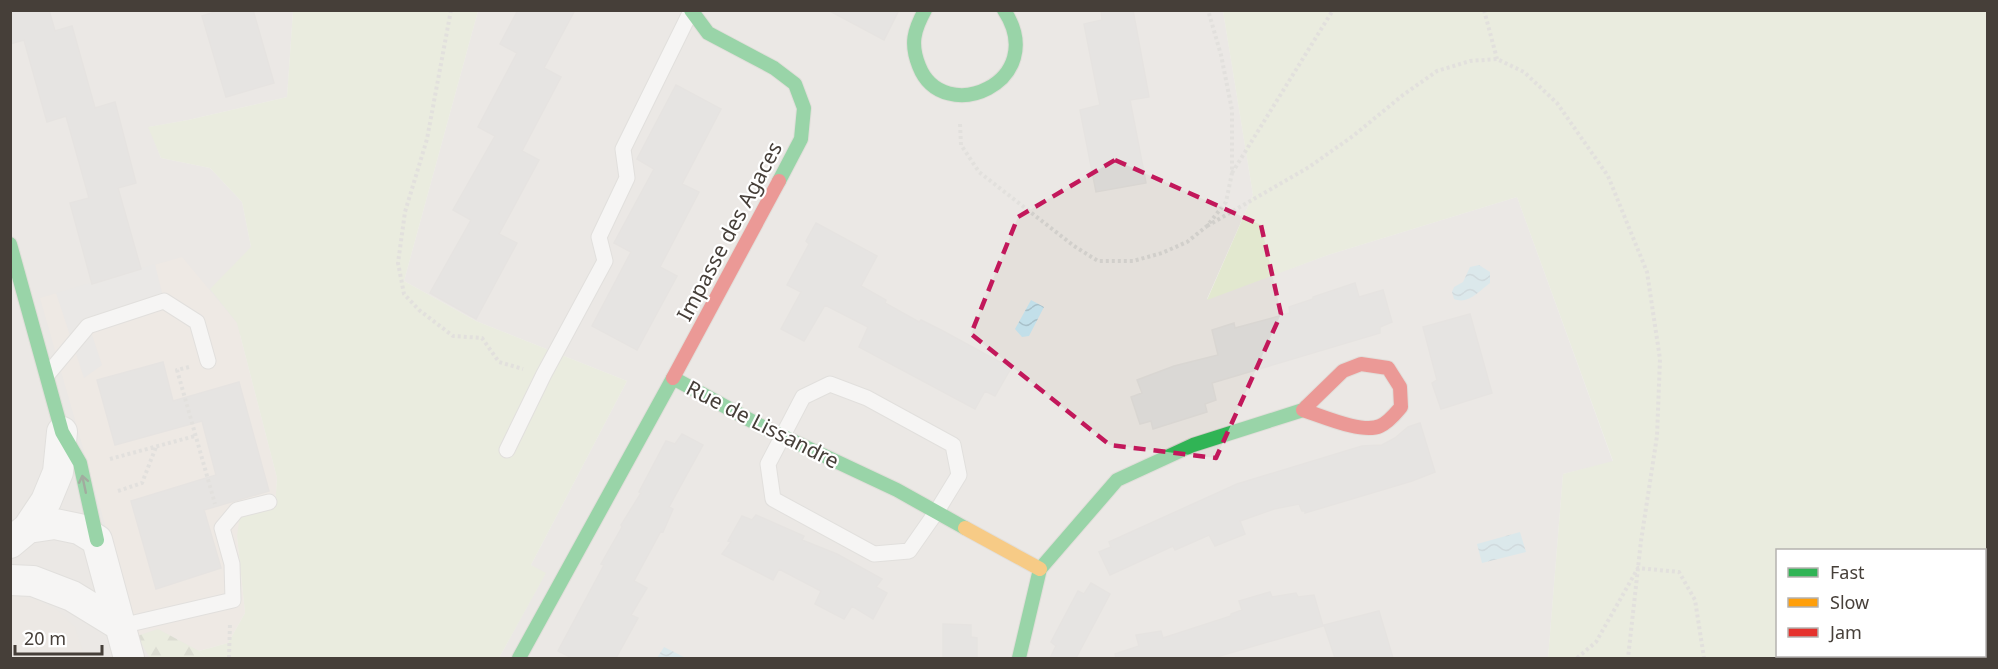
<svg xmlns="http://www.w3.org/2000/svg" width="1998" height="669" font-family="'Noto Sans',sans-serif">
	<defs>
		<pattern id="forest-firs" width="22" height="20" patternUnits="userSpaceOnUse" patternTransform="scale(1.5)"><rect width="22" height="20" fill="#e2e8cf"/><path d="M5 1l3.5 6h-7zM16 11l3.5 6h-7z" fill="#c3c8b2"/></pattern>
		<pattern id="water-waves" width="16" height="10" patternUnits="userSpaceOnUse" patternTransform="scale(1.5)"><rect width="16" height="10" fill="#c2dfe9"/><path d="M0 5q4-4 8 0t8 0" fill="none" stroke="#a8c0c9"/></pattern>
	</defs>
	<rect width="100%" height="100%" fill="#f1efec"/>
	<!-- residential -->
	<path fill="#e4e0db" d="M10 11H293L287 97 188 120 149 127 161 158 210 168 242 202 251 247 199 651 206 658H11Z
		M478 11H1223L1253 195 1207 299 1328 255 1517 197 1613 462 1563 474 1548 658H499L545 574 531 565 627 381 476 321 404 281Z"/>
	<!-- commercial -->
	<path fill="#ebe2da" d="M182 257 237 323 277 478 275 507 237 536 245 613 228 643 199 651 158 629 137 636 40 298Z"/>
	<!-- education -->
	<path fill="#e6e1d9" d="M11 595 36 599 57 610 75 627 85 658H11Z"/>
	<!-- green -->
	<path fill="#e2e8cf" fill-rule="evenodd" d="M293 11H478L404 281 476 321 627 381 531 565 546 573 499 658H206L199 651 228 643 245 613 237 536 240 515 275 507 277 478 237 323 210 289 251 247 242 202 210 168 161 158 148 127 188 120 287 97Z
		M1223 11H1987V658H1548L1563 474 1613 461 1517 197 1328 255 1207 300 1253 195ZM1778 550H1984V656H1778Z"/>
	<!-- forest -->
	<path fill="url(#forest-firs)" d="M158 629 199 651 206 658H150L137 636Z"/>
	<!-- parking -->
	<path fill="#e2e0dd" d="M155 264 164 301 89 326 102 365 84 378 56 293Z"/>
	<!-- water -->
	<path fill="url(#water-waves)" d="M1479 265 1490 272V283C1479 291 1468 305 1454 299L1452 292 1454 287 1463 282 1470 267Z
		M1031 300 1044 307 1029 336 1022 337 1015 329Z
		M1520 532 1526 552 1482 563 1477 544Z
		M664 647 686 658H657Z"/>
	<!-- building -->
	<path fill="#dad8d5" stroke="#d9d6d2" stroke-width="1.5" d="M10 10H49L55 31 72 26 95 108 115 102 136 183 118 188 141 269 92 284 70 203 89 198 66 116 47 122 24 40 10 44Z
		M221 10H253L274 83 226 97 202 16Z
		M518 10H575L544 68 561 77 522 151 539 160 499 234 517 243 476 319 430 293 471 220 453 210 495 136 478 127 517 53 500 44Z
		M828 10H899L884 40Z
		M1101 10H1133L1149 97 1130 100 1146 183 1096 192 1080 110 1100 105 1084 24 1102 20Z
		M676 85 721 109 682 184 699 192 660 267 677 276 637 350 592 326 631 252 614 243 654 169 637 159Z
		M816 223 877 256 861 286 886 300 885 303 919 322 921 320 943 331 1011 368 995 396 985 391 975 409 859 347 868 327 825 305 804 341 781 329 801 292 787 285 809 244 806 241Z
		M1355 283 1359 297 1383 290 1392 322 1380 327V333L1212 383 1216 400 1205 404 1207 412 1153 429 1151 421 1140 424 1131 397 1142 393 1137 380 1174 366 1218 355 1212 330 1234 323 1235 328 1290 313 1289 307 1313 299V297Z
		M1470 314 1492 393 1441 409 1432 383 1437 380 1423 327Z
		M163 362 173 401 239 382 269 491 204 510 221 568 156 589 131 501 216 475 202 421 115 445 97 380Z
		M1420 423 1435 472 1412 481 1305 513V511H1302L1299 504 1274 509 1240 521 1245 534 1215 546 1209 535 1175 550 1173 546 1110 575 1099 552 1111 547 1109 542 1237 484 1362 446 1382 445 1395 438 1408 427Z
		M682 434 703 445 669 507 673 509 663 532 661 531 634 581 647 588 631 615 638 618 616 658H572L558 651 604 565 601 564 622 527 621 525 641 493 639 492 666 441 675 444Z
		M756 515 804 536 802 540 837 554 882 579 876 587 887 593 873 619 852 606 844 619 815 604 821 591 779 569 773 580 722 554 731 542 728 541 742 516 752 520Z
		M1091 583 1110 594 1076 658H1050L1056 646 1051 642 1078 591 1084 594Z
		M1270 592 1272 597 1296 593 1298 597 1314 595 1323 626 1213 658H1116L1115 654 1139 646 1136 635 1161 631 1163 638 1231 616V614L1242 610 1239 601Z
		M1379 611 1393 658H1335L1324 625Z
		M943 624 971 625V637L977 638V658H943Z"/>
	<g fill="none" stroke-linecap="round" stroke-linejoin="round">
		<!-- lane casing -->
		<g stroke="#cfcdca" stroke-width="17">
			<path id="lane" d="M47 375 88 326 164 301 197 322 208 361
				M830 384 867 398 953 445 959 475 937 511 909 551 874 554 773 499 768 464 803 397Z
				M507 450 544 374 605 261 599 237 627 178 623 149 691 11
				M121 626 233 600 232 564 222 528 237 510 269 502"/>
		</g>
		<!-- street casing -->
		<g stroke="#cfcdca" stroke-width="32">
			<path id="street" d="M28 528 46 501 58 472 62 432
				M10 543 28 528 55 524 79 529 97 540 129 658
				M10 580 33 581 72 596 121 626"/>
		</g>
		<!-- fast casing -->
		<g stroke="#cfcbc4" stroke-width="16">
			<path id="fast" d="M691 10 708 33 774 68 795 84 804 108 801 139 779 181
				M925 10C914 30 910 44 919 66 943 128 1051 82 1004 10
				M10 244 62 432 80 463 97 540
				M519 658 673 378 761 426 897 490 965 528
				M1019 658 1040 569 1117 480 1193 445 1303 410 1306 407"/>
		</g>
		<!-- slow casing -->
		<g stroke="#cfcbc4" stroke-width="16">
			<path id="slow" d="M965 528 1040 569"/>
		</g>
		<!-- jam casing -->
		<g stroke="#cfcbc4" stroke-width="16">
			<path id="jam" d="M673 378 779 181
				M1303 410C1322 416 1362 434 1380 426 1389 422 1395 414 1401 407L1400 387 1388 368 1361 364 1343 371 1306 407"/>
		</g>
		<!-- path -->
		<path stroke="#d1cfcb" stroke-width="4" stroke-dasharray="3 3" stroke-linecap="butt" d="M451 10 427 139 405 212 398 263 404 294 419 310 453 336 482 338 499 362 523 369
			M1484 10 1497 59
			M960 124 961 145 979 172 1074 246 1098 261H1133L1162 253 1187 242 1207 226 1226 202 1232 173V110L1221 55 1208 10
			M1232 173 1333 10
			M1207 226 1309 167 1353 136 1403 95 1437 71 1470 61 1497 59 1524 72 1557 103 1608 176 1647 272 1660 359 1657 436 1641 541 1628 658
			M189 367 177 370 215 504
			M110 459 195 436
			M118 491 142 483 156 447
			M229 658 230 623
			M1577 658 1596 642 1638 568 1679 572 1695 600 1704 658"/>
		<!-- lane -->
		<use href="#lane" stroke="#fdfdfc" stroke-width="15"/>
		<!-- street -->
		<use href="#street" stroke="#fdfdfc" stroke-width="30"/>
		<!-- fast -->
		<use href="#fast" stroke="#30b455" stroke-width="14"/>
		<!-- slow -->
		<use href="#slow" stroke="#ff9f0a" stroke-width="14"/>
		<!-- jam -->
		<use href="#jam" stroke="#e5322d" stroke-width="14"/>
	</g>
	<!-- one-way arrows -->
	<defs><path id="oneway-shaft" d="M-6 0H5M1.5-3L5.5 0L1.5 3" fill="none" stroke-width="1.6" stroke-linecap="round" stroke-linejoin="round" transform="scale(1.5)"/></defs>
	<use stroke="#405c40" href="#oneway-shaft" transform="translate(84 484) rotate(-102)"/>
	<!-- marked area -->
	<path d="M0 0H1998V669H0ZM1115 160 1261 225 1281 314 1216 458 1110 445 971 334 1018 217Z" fill="#f1efec" fill-opacity=".55" fill-rule="evenodd"/>
	<path fill="none" stroke="#c2185b" stroke-width="4.5" stroke-dasharray="12 8" stroke-linejoin="round" d="M1115 160 1261 225 1281 314 1216 458 1110 445 971 334 1018 217Z"/>
	<g text-anchor="middle" dominant-baseline="central" stroke-width="4.5" stroke-linejoin="round" paint-order="stroke">
		<!-- street labels -->
		<g font-size="21" fill="#463f39" stroke="#fff">
			<text transform="translate(729 231) rotate(-62)">Impasse des Agaces</text>
			<text transform="translate(763 424) rotate(27)">Rue de Lissandre</text>
		</g>
	</g>
	<!-- border -->
	<rect width="1998" height="669" fill="none" stroke="#463f39" stroke-width="24"/>
	<!-- legend -->
	<rect x="1776" y="549" width="210" height="108" fill="#ffffff" stroke="#b5b2b0" stroke-width="1.5"/>
	<rect x="1788" y="568" width="30" height="9" fill="#30b455" stroke="#b5b2b0" stroke-width="1.5"/>
	<text x="1830" y="579" font-size="18" fill="#463f39">Fast</text>
	<rect x="1788" y="598" width="30" height="9" fill="#ff9f0a" stroke="#b5b2b0" stroke-width="1.5"/>
	<text x="1830" y="609" font-size="18" fill="#463f39">Slow</text>
	<rect x="1788" y="628" width="30" height="9" fill="#e5322d" stroke="#b5b2b0" stroke-width="1.5"/>
	<text x="1830" y="639" font-size="18" fill="#463f39">Jam</text>
	<!-- scale -->
	<path d="M15 645v9h87v-9" fill="none" stroke="#463f39" stroke-width="3"/>
	<text x="24" y="645" font-size="18" fill="#463f39" stroke="#ffffff" stroke-width="4.5" paint-order="stroke">20 m</text>
</svg>
